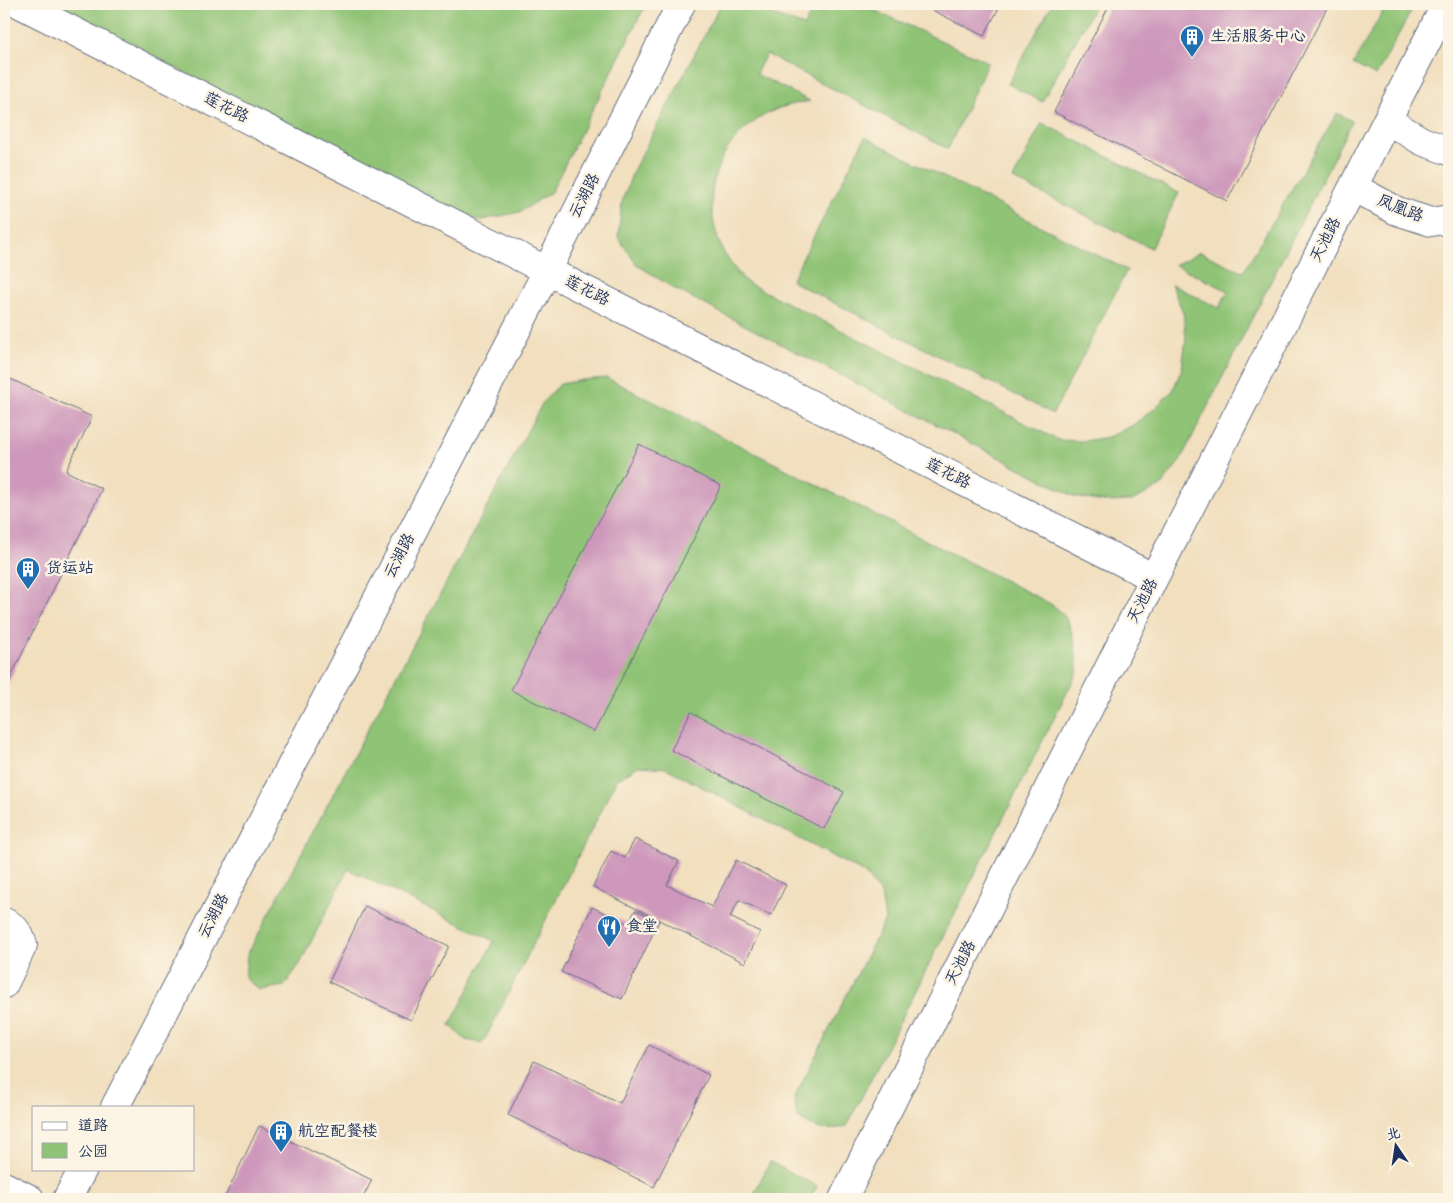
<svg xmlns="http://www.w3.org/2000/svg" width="1453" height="1203" font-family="'Indie Flower','LXGW WenKai TC',sans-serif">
	<rect width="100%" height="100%" fill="#fcf5e5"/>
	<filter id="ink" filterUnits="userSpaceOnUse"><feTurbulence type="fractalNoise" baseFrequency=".02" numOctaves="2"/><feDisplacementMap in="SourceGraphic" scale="10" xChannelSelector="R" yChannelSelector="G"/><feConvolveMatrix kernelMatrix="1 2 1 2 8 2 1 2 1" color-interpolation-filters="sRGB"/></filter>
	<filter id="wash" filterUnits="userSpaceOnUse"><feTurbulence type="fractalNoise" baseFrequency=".0096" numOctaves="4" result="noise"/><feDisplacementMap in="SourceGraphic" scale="20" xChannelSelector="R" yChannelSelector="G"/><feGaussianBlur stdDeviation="1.12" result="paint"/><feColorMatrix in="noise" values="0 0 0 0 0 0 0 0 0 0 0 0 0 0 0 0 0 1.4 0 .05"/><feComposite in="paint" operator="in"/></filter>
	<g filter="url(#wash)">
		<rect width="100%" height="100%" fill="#f1dfbe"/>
		<!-- green -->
		<path fill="#8fc375" stroke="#55796a" d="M48 4H646L551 192 520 212 478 221Z
			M721 4H754L753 8 804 26 816 4H861L988 62 948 149 766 54 756 74 810 101C800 103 787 105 777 109 721 134 698 186 720 244 726 259 736 270 746 282L1058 440 1084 441 1108 437 1133 425 1154 409 1173 390 1182 368 1186 338 1183 312 1171 284 1219 308 1228 291 1175 265 1200 252 1243 272 1337 113 1352 121 1180 461 1161 486 1132 501 1104 502 1075 497 673 288 636 264 618 237 622 202 633 171Z
			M1052 4H1096L1042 102 1008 84Z
			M1387 4H1415L1376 76 1353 64Z
			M1042 123 1179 193 1151 248 1013 179Z
			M865 137 1127 270 1053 414 791 281Z
			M607 378 1051 604C1054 607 1060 610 1063 614 1075 630 1077 655 1077 673L847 1126C825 1132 816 1131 797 1117L794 1098 885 920 881 894 864 873 666 768 638 766 617 780 483 1043 465 1040 450 1025 494 941 348 869 300 964 284 986 259 990 245 978 247 955 543 402 560 384 583 380Z
			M770 1162 817 1186 810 1199H751Z"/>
		<g id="blocks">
			<!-- building -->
			<path fill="#cd98bb" d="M920 4H1001L984 36Z
				M1110 4H1329L1227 201 1054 112Z
				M4 376 92 417 66 471 102 489 4 691Z
				M639 444 721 486 594 732 511 690Z
				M691 712 844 792 824 829 671 750Z
				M635 839 679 861 667 885 712 907 736 860 786 885 771 915 739 900 730 917 760 932 745 963 593 887 611 851 625 858Z
				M365 906 449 946 411 1020 329 982Z
				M592 907 629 924 635 910 659 921 622 999 561 972Z
				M649 1045 709 1075 654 1187 508 1115 534 1061 620 1103Z
				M259 1126 372 1180 362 1199H224Z"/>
		</g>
	</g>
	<g filter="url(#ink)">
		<use href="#blocks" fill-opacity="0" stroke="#666d80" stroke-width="1"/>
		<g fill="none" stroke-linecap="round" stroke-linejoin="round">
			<!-- minor casing -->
			<g stroke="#666d80" stroke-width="30">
				<path id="minor" d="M20 4 1154 578
					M1387 120 1422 141 1449 151
					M1353 187 1397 211 1431 222 1449 219
					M4 922C15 926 20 934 23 945L4 984
					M115 1107 547 271 681 4
					M4 1186 30 1199
					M67 1199 83 1169
					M843 1199 1154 578 1446 4"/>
			</g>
			<!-- minor -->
			<use href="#minor" stroke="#fff" stroke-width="28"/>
		</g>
	</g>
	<!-- icons -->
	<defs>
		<g id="building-pin" transform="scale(1.25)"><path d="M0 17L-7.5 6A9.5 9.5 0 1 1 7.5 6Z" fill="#1f6fb2" stroke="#fcf5e5"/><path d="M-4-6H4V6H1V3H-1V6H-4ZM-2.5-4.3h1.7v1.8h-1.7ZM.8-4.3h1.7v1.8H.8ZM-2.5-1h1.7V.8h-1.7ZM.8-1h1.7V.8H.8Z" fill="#fff"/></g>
		<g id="restaurant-pin" transform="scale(1.25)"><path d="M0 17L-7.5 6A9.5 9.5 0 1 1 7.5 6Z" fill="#1f6fb2" stroke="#fcf5e5"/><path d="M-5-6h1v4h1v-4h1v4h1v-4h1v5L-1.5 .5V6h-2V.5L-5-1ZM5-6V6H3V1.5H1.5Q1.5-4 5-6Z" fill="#fff"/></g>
	</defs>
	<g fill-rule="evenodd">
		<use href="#building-pin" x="1192" y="37"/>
		<use href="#building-pin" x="28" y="569"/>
		<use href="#restaurant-pin" x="609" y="927"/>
		<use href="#building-pin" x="281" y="1132"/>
	</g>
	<g text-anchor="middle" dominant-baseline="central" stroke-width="5" stroke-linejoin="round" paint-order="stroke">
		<!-- poi labels -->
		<g font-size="16" fill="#1b2f5e" stroke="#fcf5e5" text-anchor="start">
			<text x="1210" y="37">生活服务中心</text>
			<text x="46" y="569">货运站</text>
			<text x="626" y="927">食堂</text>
			<text x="298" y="1132">航空配餐楼</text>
		</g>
		<!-- street labels -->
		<g font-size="16" fill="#1b2f5e" stroke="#fcf5e5">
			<text transform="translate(226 108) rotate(27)">莲花路</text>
			<text transform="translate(585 196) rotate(-63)">云湖路</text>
			<text transform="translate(1400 209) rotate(22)">凤凰路</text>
			<text transform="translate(1326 240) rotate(-63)">天池路</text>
			<text transform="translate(587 291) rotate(27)">莲花路</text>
			<text transform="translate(948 474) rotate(27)">莲花路</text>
			<text transform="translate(400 556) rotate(-63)">云湖路</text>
			<text transform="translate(1143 601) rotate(-63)">天池路</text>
			<text transform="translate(214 916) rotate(-63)">云湖路</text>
			<text transform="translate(961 963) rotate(-63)">天池路</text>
		</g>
	</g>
	<!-- margin -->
	<rect width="1453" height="1203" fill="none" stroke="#fcf5e5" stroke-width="20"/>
	<!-- legend -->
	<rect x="32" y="1106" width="162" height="65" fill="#fcf5e5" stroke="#a2a6af"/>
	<rect x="42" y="1122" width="25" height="8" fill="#ffffff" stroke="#a2a6af"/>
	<text x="78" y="1130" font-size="15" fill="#1b2f5e">道路</text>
	<rect x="42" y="1143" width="25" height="15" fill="#8fc375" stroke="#a2a6af"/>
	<text x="78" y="1156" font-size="15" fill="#1b2f5e">公园</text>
	<!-- north arrow -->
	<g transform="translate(1396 1146) rotate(347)" stroke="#fcf5e5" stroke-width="4" paint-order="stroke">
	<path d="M0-4L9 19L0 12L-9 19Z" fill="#1b2f5e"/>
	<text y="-8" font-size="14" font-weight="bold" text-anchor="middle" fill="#1b2f5e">北</text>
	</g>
</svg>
